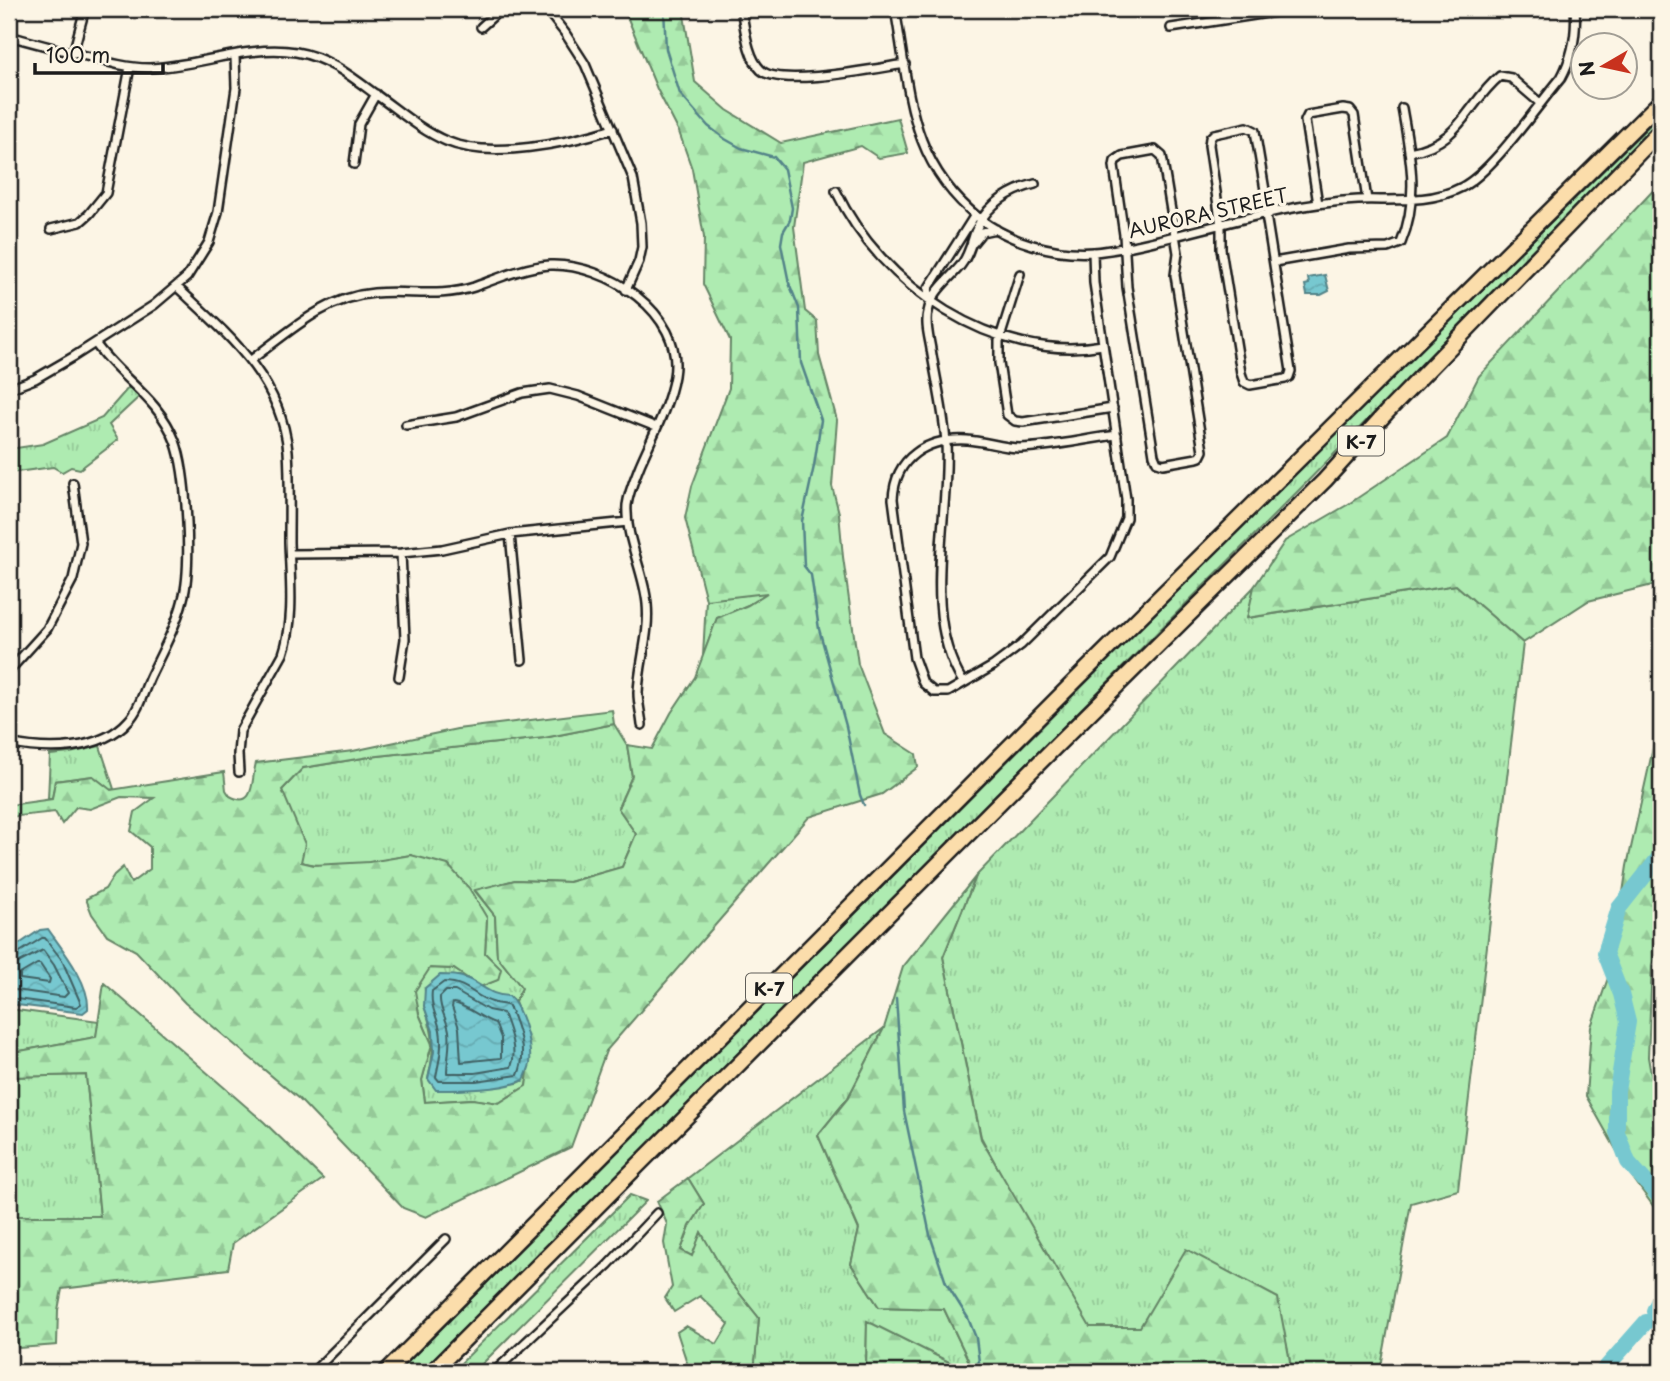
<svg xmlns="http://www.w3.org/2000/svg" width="1670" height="1381" font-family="'Playpen Sans',sans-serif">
	<defs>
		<pattern id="grass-tufts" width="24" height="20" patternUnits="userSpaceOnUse" patternTransform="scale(1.75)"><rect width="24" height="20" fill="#aeebb1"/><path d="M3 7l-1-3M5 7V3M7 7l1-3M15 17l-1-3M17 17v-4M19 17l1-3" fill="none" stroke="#95c998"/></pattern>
		<pattern id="forest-firs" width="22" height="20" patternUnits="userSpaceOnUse" patternTransform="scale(1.75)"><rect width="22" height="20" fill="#aeebb1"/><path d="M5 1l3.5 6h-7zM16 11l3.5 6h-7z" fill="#95c998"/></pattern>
		<pattern id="water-waves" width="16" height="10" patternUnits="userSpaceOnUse" patternTransform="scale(1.75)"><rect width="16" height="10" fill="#77c8d0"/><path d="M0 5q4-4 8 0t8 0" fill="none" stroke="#66abb2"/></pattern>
	</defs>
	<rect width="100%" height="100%" fill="#fcf5e5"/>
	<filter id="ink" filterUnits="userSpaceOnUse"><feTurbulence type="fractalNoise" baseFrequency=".0143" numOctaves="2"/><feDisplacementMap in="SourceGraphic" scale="14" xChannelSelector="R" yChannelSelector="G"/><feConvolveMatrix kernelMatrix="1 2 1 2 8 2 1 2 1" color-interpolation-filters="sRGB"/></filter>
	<g filter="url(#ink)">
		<!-- grass -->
		<path fill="url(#grass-tufts)" stroke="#658466" stroke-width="2" d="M1661 114V118L1302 487 421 1372H398L1294 474Z
			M129 387 140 396 109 425 118 440 80 469 71 467 62 472 53 467 9 473V449L43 444 102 418Z
			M1456 585 1523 643 1458 1190 1411 1203 1380 1372H1292L1277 1298 1140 1327 1090 1328 1028 1224 981 1137 943 957 976 876 1254 587 1248 618Z
			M769 592 748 605 717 618 703 656 706 600Z
			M614 724 627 745 632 776 618 808 636 834 622 867 568 882 515 880 475 891 495 916 497 956 522 988 515 1002 509 996H495L480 987 497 980 485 953 487 918 411 855C376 861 335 871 301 862L282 790 303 768 369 757 544 738Z
			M100 746 114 789 110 790 93 776 55 781 52 799H48L50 755 70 753Z
			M429 968 454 969 471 980 459 976 424 1006C435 1035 435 1049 428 1079L455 1090 518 1083 524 1080 530 1064 526 1086 499 1103 472 1099 425 1102 422 1080 432 1044 419 1014 414 991Z
			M9 1009 99 1021 96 1037 9 1053Z
			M884 1028 848 1098 818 1135 859 1230 851 1264 879 1307 944 1309 974 1372H969L867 1322 866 1372H754L759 1318 728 1279 701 1233 692 1257 681 1250 690 1226 704 1204 688 1178Z
			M86 1075 100 1216H9V1077Z
			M630 1195 646 1201 474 1372H452Z"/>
		<!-- forest -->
		<path fill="url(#forest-firs)" stroke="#658466" stroke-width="2" d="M624 9H683L695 82 727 110 781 143 898 118 908 153 879 158 861 146 803 162 794 227 805 311 817 321 819 355 837 420 832 486 839 513 843 557 858 664 885 734 916 754 918 767 882 794 809 817 606 1051 571 1147 426 1217 403 1208 299 1099 185 1003 136 951 107 935 92 914 86 899 105 889 114 875 123 867 131 883 150 869V847L131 831 135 812 154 798 121 797 90 809 76 807 62 824 55 812 9 817V805L52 799 55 781 93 776 111 790 224 772 226 790 230 796C256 810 251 778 256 763L353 751 457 729 612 710 614 724 544 738 369 757 303 768 282 790 305 844 301 862 314 865 369 862 411 855 448 865 469 888 487 918 485 953 501 969 498 980 480 987 454 969 430 968 415 991 419 1014 432 1044 422 1080 425 1102 472 1099 499 1103 526 1086C532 1055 526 1031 515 1002L522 988 497 956 495 916 475 890 515 880 569 882 622 867 636 834 618 808 632 776 627 745 652 749 671 713 695 677 717 618 748 605 767 593 706 600 685 518 692 486 729 388 730 340 703 284 704 237 692 169 679 132 657 89Z
			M1661 182V583L1588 601 1523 643 1456 585 1247 618 1254 587 1285 541 1347 505 1447 438 1479 376Z
			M1661 722V942L1652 965 1648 1057 1661 1132V1217L1628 1171 1586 1096 1591 1027 1609 975 1610 950 1621 906 1627 866 1655 739Z
			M976 876 943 957 981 1139 1090 1327H1140L1186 1249 1278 1298 1292 1372H974L944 1309 879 1307 851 1264 859 1229 818 1135 848 1098 884 1028 903 967Z
			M104 983 264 1122 323 1179 233 1243 228 1269 62 1289 58 1310 57 1345 19 1348 9 1319V1216H100L86 1075 9 1077V1053L96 1037Z
			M688 1178 704 1204 690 1226 681 1250 692 1256 701 1232 728 1279 759 1318 754 1372H686L688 1366 677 1332 686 1326 717 1344 729 1324 700 1296 674 1312 665 1298 672 1287 664 1243 667 1224 657 1201Z
			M867 1321 969 1372H866Z"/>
		<!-- water -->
		<path fill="url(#water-waves)" stroke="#538388" stroke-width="2" d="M1325 275 1329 291 1321 295H1307L1305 285 1309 284 1308 278Z
			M48 929C62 949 90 983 88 1009L83 1013 9 1004V951L40 930Z
			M440 975C450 975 459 975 468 979 484 986 491 996 509 996 522 1008 532 1046 530 1064 529 1069 526 1075 524 1080 502 1090 461 1090 436 1090L428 1079 434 1052 433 1031 424 1006 425 988Z"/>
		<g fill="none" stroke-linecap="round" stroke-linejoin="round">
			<!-- shore -->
			<path stroke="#406164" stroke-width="2" d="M9 956 15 955 42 938H45L62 960 81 1004 76 1007 9 998
				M37 964H40L50 979 49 983 20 979V974Z
				M9 965 18 963 43 950 54 965 68 993 64 997 9 989
				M444 982C470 983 472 996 492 1002 499 1005 503 1003 509 1006 518 1027 528 1053 518 1075L476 1081H439L436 1077C439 1061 443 1047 440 1030 437 1016 430 1007 432 991Z
				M455 991 488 1010 503 1013C509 1029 518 1051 511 1067L475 1073H447C447 1059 451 1046 449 1031 447 1019 439 1009 440 997L446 991Z
				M453 1003C467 1005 481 1019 495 1023L501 1038V1058L461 1062 459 1028 452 1007Z"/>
			<!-- stream -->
			<path stroke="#538388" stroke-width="2.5" d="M664 9 666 49 680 94 708 126 725 139 741 148 774 157 784 169 792 208 790 220 783 232 781 244 789 283 799 308 801 363 821 420 814 466 802 521 804 566 811 575 819 629 846 726 860 795 864 805
				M896 998 904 1111 930 1235 946 1283 968 1318 976 1338 979 1362 969 1372"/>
			<!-- river -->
			<path stroke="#77c8d0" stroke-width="16" d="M1661 855 1619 908 1605 953 1621 994 1628 1022 1617 1091V1132L1628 1162 1661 1199
				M1654 1311 1661 1296
				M1602 1372 1646 1322"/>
			<!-- minor casing -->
			<g stroke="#1c1c1c" stroke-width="12">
				<path id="minor" d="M546 9 565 33 585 64 633 178 641 223 642 247 639 261 626 290
					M741 9C745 27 747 57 761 70 779 88 878 68 905 64
					M895 9C910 91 908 161 979 218 1009 242 1055 255 1094 252 1120 250 1146 243 1171 237 1232 222 1295 203 1358 200 1393 199 1430 204 1462 187 1492 172 1537 106 1561 78 1573 56 1577 34 1575 9
					M481 27 501 9
					M1171 28 1295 9
					M9 36C35 43 60 50 86 56 107 62 127 68 149 68 197 67 248 44 296 52 327 57 351 76 375 94 398 110 420 130 446 141 490 160 568 143 613 129
					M73 53 85 9
					M1155 150 1162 156 1178 253 1175 275 1203 451 1200 457 1197 458 1163 464 1157 462 1154 455 1127 287 1124 235 1114 166 1115 161 1122 156Z
					M1409 152C1461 144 1467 103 1500 76L1511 78 1540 103
					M354 164 359 124 376 94
					M836 191C881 286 995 364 1103 345
					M1318 204 1305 121 1308 115 1343 109 1350 110 1354 115 1367 200
					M1266 215 1291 371 1289 377 1285 379 1250 385 1244 382 1241 373 1221 249V226L1209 145 1210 138 1214 134 1247 127 1255 131 1269 214
					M51 229 80 222 89 214 106 193 130 67
					M973 243 982 232 996 229
					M1093 252 1094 283 1126 499V518L1110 557 1021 645 993 666 948 692H934L923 683 914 658 893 499C895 457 927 438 967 440 985 441 1002 448 1020 448 1052 447 1085 439 1117 435
					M1274 262 1349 249 1388 248 1401 243C1420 197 1410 154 1402 108
					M1020 274 999 341V363L1007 415 1015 421 1023 422 1113 408
					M177 287C227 334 281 378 288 451 290 481 289 512 289 542 290 578 295 620 283 654L240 731 238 754 239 772
					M931 301 928 289 975 215
					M251 360C289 332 325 297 374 293 408 290 441 298 474 287 499 278 523 267 550 265 605 263 685 313 674 376 669 406 652 437 640 465 635 478 629 491 627 505 625 538 644 571 647 604 650 634 639 663 638 693 638 704 641 714 642 725
					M9 389 35 379 73 357 154 305 187 277 209 242 218 212 236 88 235 56
					M406 425 456 417 522 393 550 389 578 396 656 427
					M510 534 522 660
					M290 554 401 553 442 549 510 534 628 522
					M9 671 47 629 73 579 81 543 73 483
					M399 677 405 639 401 553
					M963 682C920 615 950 519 946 443 944 412 936 380 931 349 929 337 925 324 928 312 932 291 948 281 961 265 969 255 971 244 975 232 986 205 1008 191 1035 184
					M9 743C46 751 101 752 129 720 139 710 144 690 150 677 162 652 176 627 183 599 192 567 187 472 175 441 158 397 120 379 95 343
					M313 1372 446 1239
					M494 1372 608 1265 657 1213"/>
			</g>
			<!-- motorway casing -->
			<g stroke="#1c1c1c" stroke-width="19">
				<path id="motorway" d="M386 1372 1077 679 1661 101
					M432 1372 1055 747 1325 480 1386 413 1661 130"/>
			</g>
			<!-- minor -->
			<use href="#minor" stroke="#fcf5e5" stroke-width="7"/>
			<!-- motorway -->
			<use href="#motorway" stroke="#fbddab" stroke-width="14"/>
		</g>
	</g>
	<g text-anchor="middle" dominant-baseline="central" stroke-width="7" stroke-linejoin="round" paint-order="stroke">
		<!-- shield labels -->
		<g fill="#fcf5e5" stroke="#5f5d58" stroke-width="2">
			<rect x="1338" y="426.5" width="46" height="29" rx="5"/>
			<rect x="746" y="973.5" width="46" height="29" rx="5"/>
		</g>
		<g font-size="18" font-weight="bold" fill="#1c1c1c">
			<text x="1361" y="441">K-7</text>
			<text x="769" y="988">K-7</text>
		</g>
		<!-- street labels -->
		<g font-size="19" fill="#1c1c1c" stroke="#fcf5e5">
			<text transform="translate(1208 212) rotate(-13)">AURORA STREET</text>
		</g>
	</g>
	<!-- margin -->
	<rect width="1670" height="1381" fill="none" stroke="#fcf5e5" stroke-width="35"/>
	<rect x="18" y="18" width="1635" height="1346" fill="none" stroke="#1c1c1c" stroke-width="2.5" filter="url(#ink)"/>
	<!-- north arrow -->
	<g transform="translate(1604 66) rotate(261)"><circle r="33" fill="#fcf5e5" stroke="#a29e95" stroke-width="2"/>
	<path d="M0-5L12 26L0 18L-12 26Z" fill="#c8321e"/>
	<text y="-10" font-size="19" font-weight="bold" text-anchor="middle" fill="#1c1c1c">N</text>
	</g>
	<!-- scale -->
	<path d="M35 63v10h128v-10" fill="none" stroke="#1c1c1c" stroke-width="3.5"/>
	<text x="46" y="63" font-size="21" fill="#1c1c1c" stroke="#fcf5e5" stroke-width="5" paint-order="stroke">100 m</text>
</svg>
